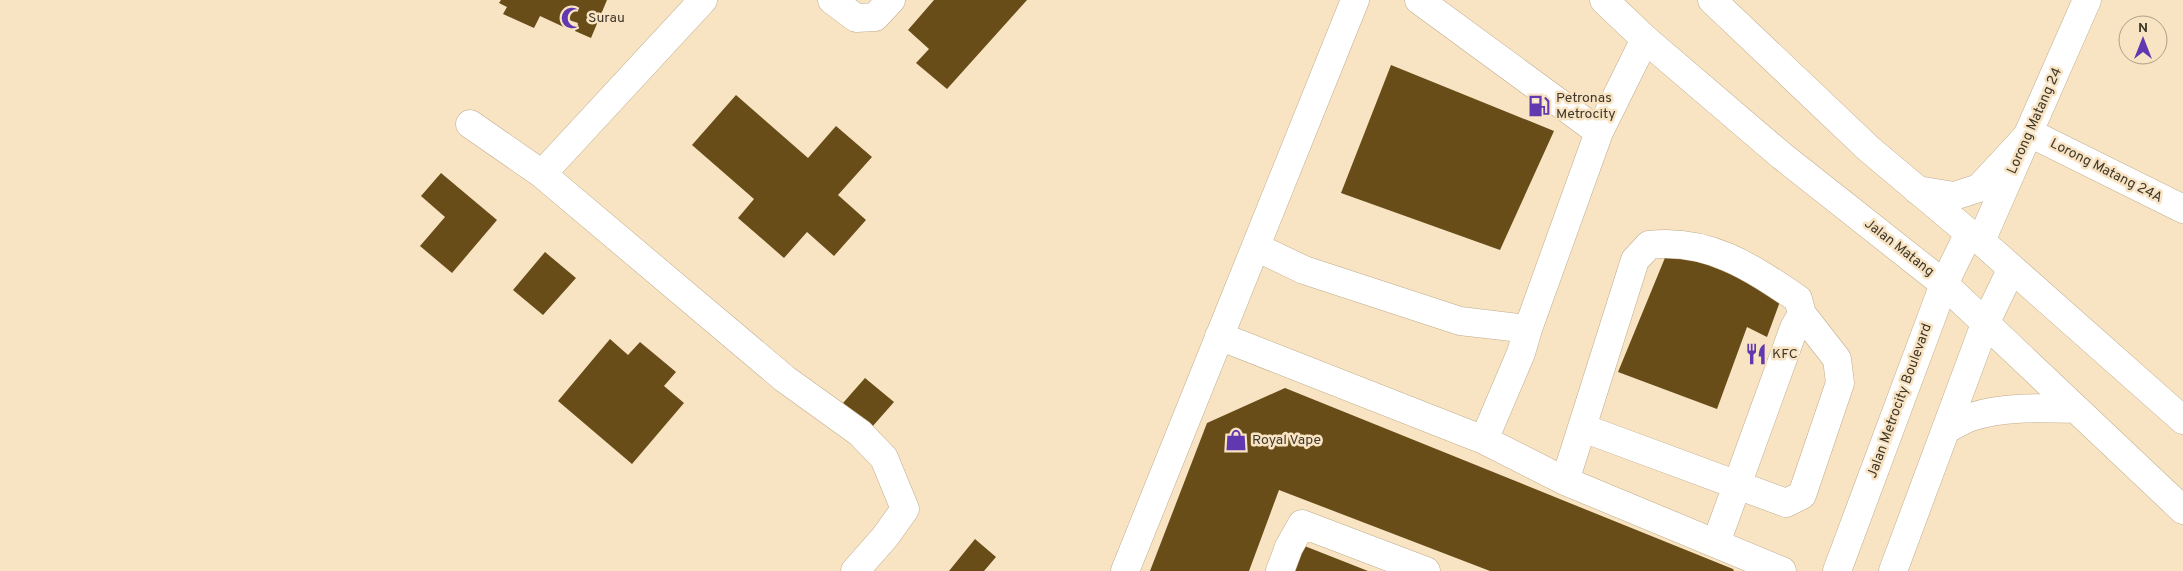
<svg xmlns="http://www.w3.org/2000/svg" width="2183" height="571" font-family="Overpass,sans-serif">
	<rect width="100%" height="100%" fill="#f8e4c3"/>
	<!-- building -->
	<path fill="#684d19" d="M501 0H607L591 38 575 31 578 23 569 20 566 28 540 16 534 28 503 14 507 7 499 3Z
		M934 0H1027L947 89 916 63 929 49 908 30Z
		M1391 65 1554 131 1500 250 1341 193Z
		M736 95 808 158 836 126 872 157 838 195 866 220 834 256 807 232 784 258 738 218 754 199 692 145Z
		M441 173 497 220 452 273 420 246 445 217 421 196Z
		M1669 248 1782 296 1767 337 1747 327 1717 409 1618 372Z
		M545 252 576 278 543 315 513 290Z
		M610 339 628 355 640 342 676 372 664 386 684 403 632 464 558 401Z
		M865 378 894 402 872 427 843 403Z
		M1285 388 1733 569 1734 571H1490L1279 490 1249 571H1150L1207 423Z
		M975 539 996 557 984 571H949Z
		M1302 545 1368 571H1291Z"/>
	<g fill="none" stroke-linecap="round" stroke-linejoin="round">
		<!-- minor casing -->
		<g stroke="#bfac8c" stroke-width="29">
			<path id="minor" d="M832 0 856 18 875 17 891 0
				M1419 0 1599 132
				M470 124 542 174 785 379 860 433 884 458 905 509 885 537 855 571
				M2030 133 2183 209
				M542 174 703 0
				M1981 241 2087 0
				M1256 247 1304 270 1460 321 1528 329 1599 132 1645 39
				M1219 336 1484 440 1565 481 1782 571
				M1583 428 1786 503 1802 495 1840 383 1837 359 1802 314
				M1484 440 1521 353 1528 329
				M1565 481 1635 260 1649 245C1708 238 1751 267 1798 299L1802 314 1794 328 1716 543
				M1125 571 1355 0
				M1280 571 1289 547 1302 524 1426 571
				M1837 571 1944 284 1969 233
				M1893 571 1985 324 2011 270"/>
		</g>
		<!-- major casing -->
		<g stroke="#bfac8c" stroke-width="29">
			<path id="major" d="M1604 0 1645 39 1782 156 1944 284 2183 510
				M1712 0 1869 149 1969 233 1981 241 2183 420
				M1917 190 1954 196 1979 188 2030 133
				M1947 429C1955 425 1963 420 1971 417 2004 406 2042 408 2076 409"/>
		</g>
		<!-- minor -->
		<use href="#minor" stroke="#fff" stroke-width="28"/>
		<!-- major -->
		<use href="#major" stroke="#fff" stroke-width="28"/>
	</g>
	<!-- icons -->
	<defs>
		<g id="mosque-bare" transform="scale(1.725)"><path d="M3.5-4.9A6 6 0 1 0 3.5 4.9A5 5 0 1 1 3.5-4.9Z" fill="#6138b0" stroke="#f8e4c3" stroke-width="2.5" paint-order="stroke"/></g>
		<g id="fuel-bare" transform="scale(1.725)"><path d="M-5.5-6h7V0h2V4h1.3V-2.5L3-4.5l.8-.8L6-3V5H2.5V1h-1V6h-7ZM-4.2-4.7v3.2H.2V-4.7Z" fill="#6138b0" stroke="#f8e4c3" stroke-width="2.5" paint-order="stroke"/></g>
		<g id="restaurant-bare" transform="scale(1.725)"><path d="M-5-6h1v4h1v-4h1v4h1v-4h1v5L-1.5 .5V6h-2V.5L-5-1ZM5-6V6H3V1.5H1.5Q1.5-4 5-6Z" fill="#6138b0" stroke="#f8e4c3" stroke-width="2.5" paint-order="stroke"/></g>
		<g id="shop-bare" transform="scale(1.725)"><path d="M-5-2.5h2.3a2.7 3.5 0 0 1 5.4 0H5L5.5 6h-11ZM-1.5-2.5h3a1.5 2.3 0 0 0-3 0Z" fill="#6138b0" stroke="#f8e4c3" stroke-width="2.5" paint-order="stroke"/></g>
	</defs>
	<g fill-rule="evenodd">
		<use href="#mosque-bare" x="572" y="18"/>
		<use href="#fuel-bare" x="1539" y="106"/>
		<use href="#restaurant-bare" x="1756" y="354"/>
		<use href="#shop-bare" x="1236" y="440"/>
	</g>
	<g text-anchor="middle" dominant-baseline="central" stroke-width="5" stroke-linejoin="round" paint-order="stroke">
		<!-- poi labels -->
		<g font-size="14" fill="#40382b" stroke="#f8e4c3" text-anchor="start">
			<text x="588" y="18">Surau</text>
			<text x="1556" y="98">Petronas<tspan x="1556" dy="16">Metrocity</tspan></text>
			<text x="1772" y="354">KFC</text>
			<text x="1252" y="440">Royal Vape</text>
		</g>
		<!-- street labels -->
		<g font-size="14" fill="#40382b" stroke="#f8e4c3">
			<text transform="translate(2035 121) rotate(-66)">Lorong Matang 24</text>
			<text transform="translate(2106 171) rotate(27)">Lorong Matang 24A</text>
			<text transform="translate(1899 248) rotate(38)">Jalan Matang</text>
			<text transform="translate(1900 401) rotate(-70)">Jalan Metrocity Boulevard</text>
		</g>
	</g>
	<!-- north arrow -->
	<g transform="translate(2143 40)"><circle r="24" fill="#f8e4c3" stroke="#ae9f86"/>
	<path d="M0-4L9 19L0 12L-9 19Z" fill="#6138b0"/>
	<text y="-8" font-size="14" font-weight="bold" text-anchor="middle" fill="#40382b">N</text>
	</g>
</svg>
